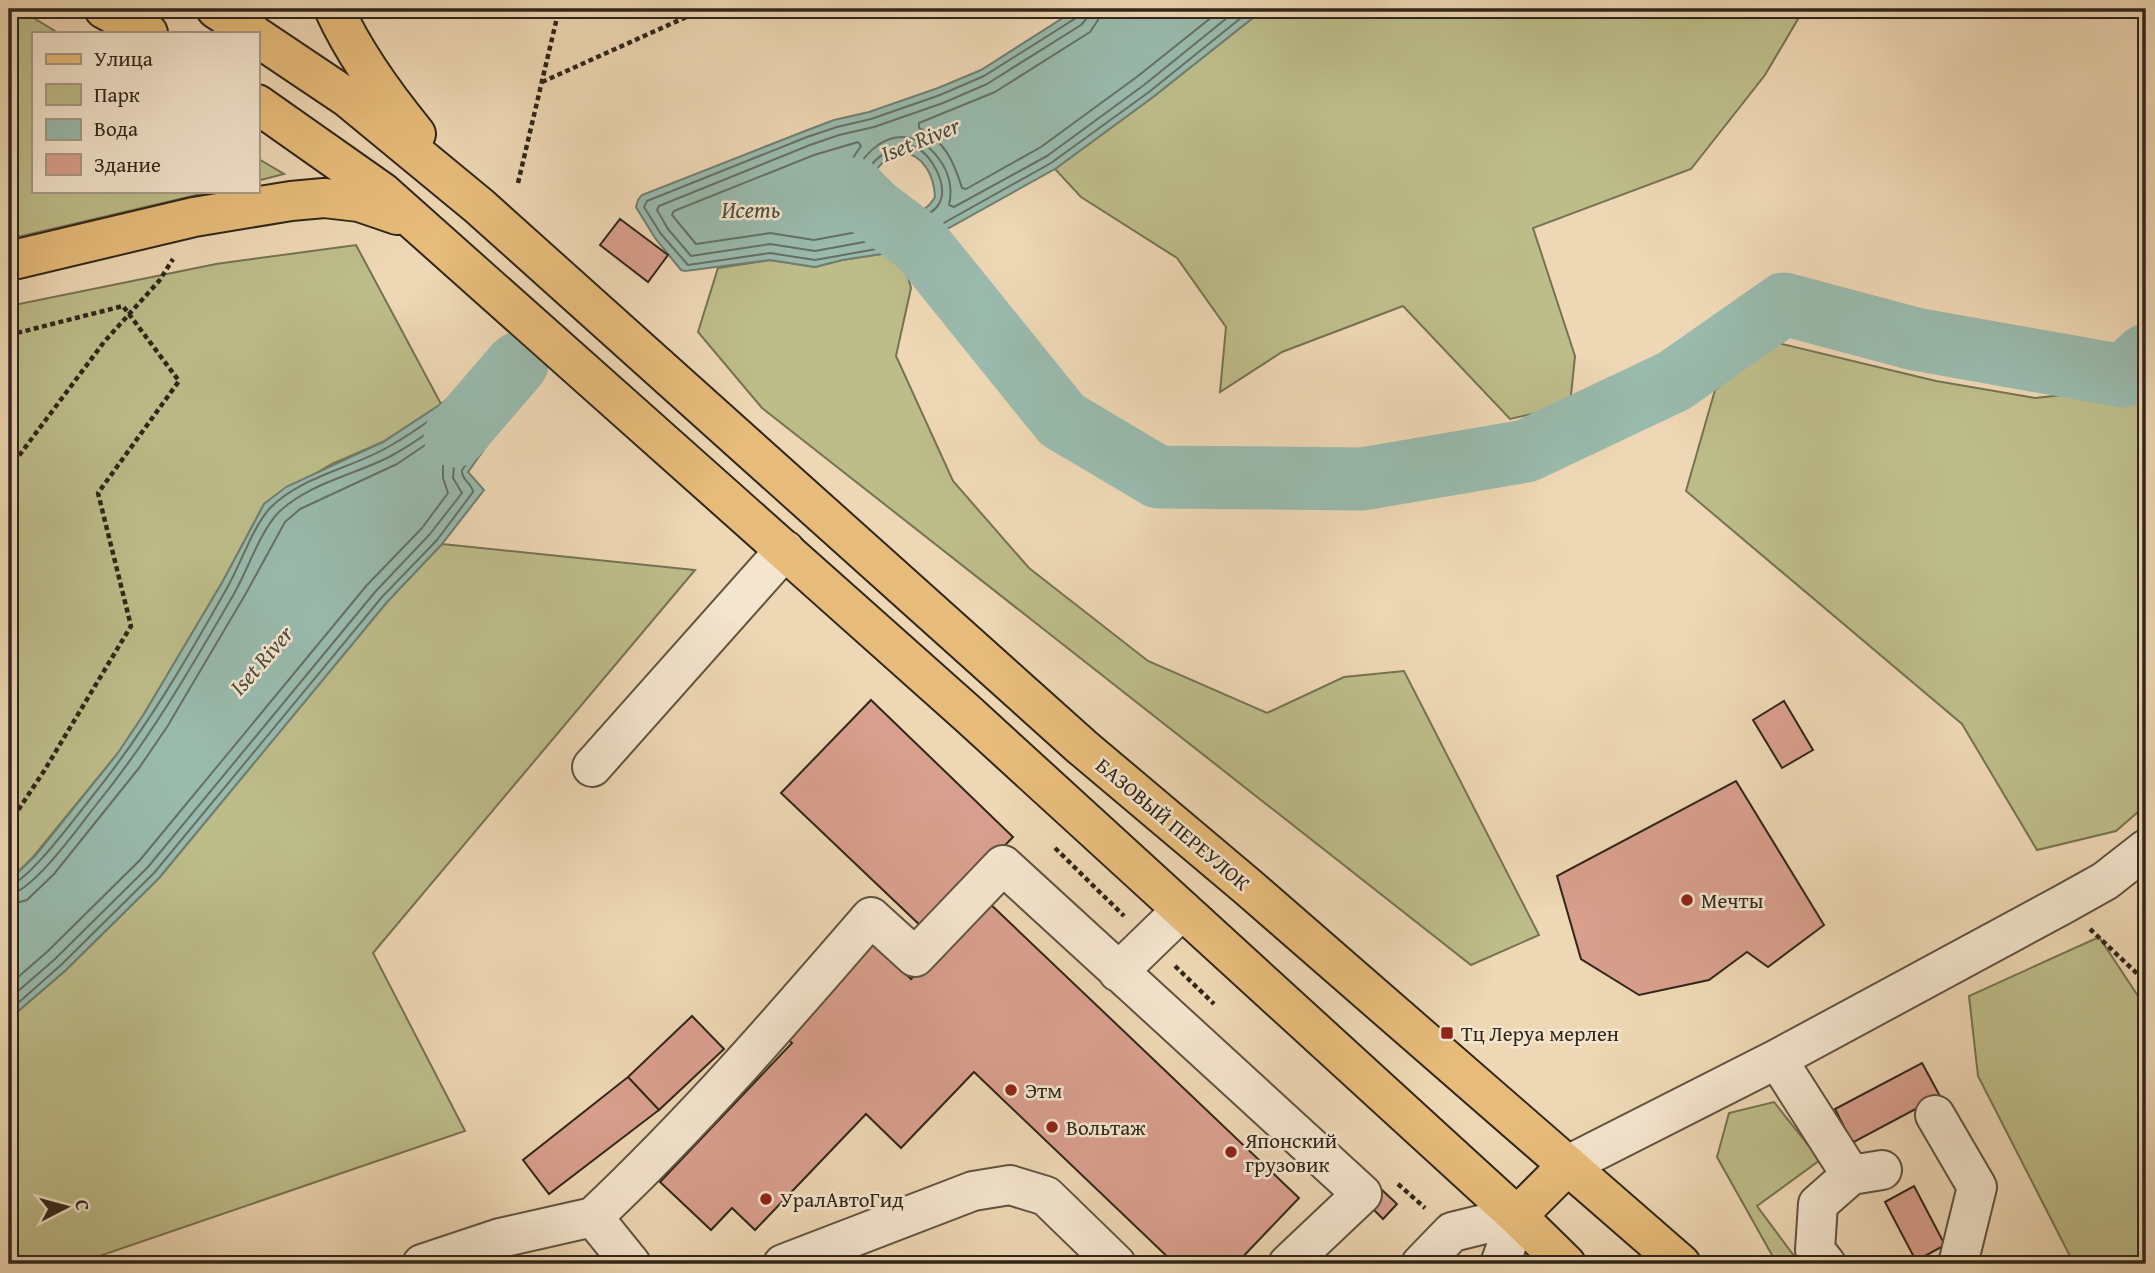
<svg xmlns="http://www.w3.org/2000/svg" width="2155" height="1273" font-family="'Gentium Book Plus',serif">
	<rect width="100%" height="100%" fill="#eed7b4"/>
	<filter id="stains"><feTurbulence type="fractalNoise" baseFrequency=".00286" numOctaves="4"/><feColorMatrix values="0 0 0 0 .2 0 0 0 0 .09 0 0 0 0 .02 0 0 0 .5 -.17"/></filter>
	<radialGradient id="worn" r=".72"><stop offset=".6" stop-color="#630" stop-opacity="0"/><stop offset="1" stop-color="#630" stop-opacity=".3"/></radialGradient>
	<!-- green -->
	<path fill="#bdbd8a" stroke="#767252" stroke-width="2" d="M9 9H19L58 33H33V191H214L9 239Z
		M1264 9H1796L1798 19 1765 75 1691 169 1533 228 1575 356 1570 405 1510 419 1403 306 1282 352 1220 392 1226 327 1177 258 1081 197 1055 169 1153 97Z
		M257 158 284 174 257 181Z
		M356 245 441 404 383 442 332 464 264 504 223 581 144 714 118 753 34 856 9 881V306L216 264Z
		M901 251 911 288 896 356 953 481 1029 568 1148 661 1267 713 1344 677 1404 671 1539 935 1471 965 762 408 698 332 718 268 770 260 815 267 842 260Z
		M1774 342 1936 381 2035 398 2146 386V805L2116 831 2037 850 1962 724 1686 491 1715 390Z
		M442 544 695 570 373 953 465 1131 76 1264H9V1019L66 970 159 878 387 602Z
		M2099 937 2146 1008V1264H2074L1978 1076 1969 996Z
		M1774 1102 1820 1160 1757 1206 1800 1264H1777L1717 1157 1729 1113Z"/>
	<!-- water -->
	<path fill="#99baad" stroke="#6f7f72" stroke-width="2" fill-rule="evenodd" d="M1077 9H1264L1153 97 1055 169 920 244 901 251 842 260 815 267 770 260 685 271 681 270 655 238 636 207 638 200 642 195 805 131 834 120 869 112 938 88 981 70ZM902 152C924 155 934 176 935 197 932 202 929 206 924 209 903 216 853 198 876 170 883 161 890 155 902 152Z
		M485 368 512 369 521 398 468 472 484 490 442 544 387 602 159 878 66 970 9 1019V881L35 856 118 753 144 714 223 581 264 504 286 487 383 442 441 404Z"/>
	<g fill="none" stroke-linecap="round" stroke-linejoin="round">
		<!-- shore -->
		<path stroke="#647064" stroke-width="2" d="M1080 9 1076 18 984 76 940 95 871 119 837 127 807 137 647 201 644 207 661 234 688 265 770 253 815 260 899 245 917 238 1051 163 1149 92 1252 9
			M1089 9 1087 18 1081 25 987 84 943 103 874 127 839 135 810 145 659 206 657 210 668 229 691 256 770 244 815 251 897 236 908 232 909 227C894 221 876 220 864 209 828 178 896 99 939 159 949 172 953 189 949 205L954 207 1047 156 1144 85 1238 9
			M1099 9 1098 20 1090 32 995 92 919 123V128C945 141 954 162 962 188L966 189 1041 147 1138 76 1222 9
			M858 142 861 146C838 178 833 200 870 225L868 230 814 240 770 233 696 244 672 215 674 211 814 155Z
			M899 145C904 145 910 145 915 147 931 154 948 184 940 202 923 237 839 206 869 167 878 157 886 150 899 145Z
			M9 885C28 883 80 811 95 793 146 729 187 659 227 588 241 564 252 528 270 508 300 477 352 468 388 447 424 427 455 401 487 375L507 377 513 398 462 470C461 480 472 483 473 492L437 540 382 597 154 873 61 965 9 1011
			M9 894C32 893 80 825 96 805 150 739 192 666 235 592 248 569 260 532 278 513 308 483 355 475 391 456 427 436 459 410 490 384L500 385 503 397 454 466 453 478 462 493 430 534 375 592 148 867 55 959 9 999
			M9 905 27 900 54 874 139 768 167 727 245 595 285 522 300 509 397 464 468 416H472L473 420 443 465V478L448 493 422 528 367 585 140 860 48 951 9 985"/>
		<!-- river -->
		<path stroke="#99baad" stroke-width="63" d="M854 189 875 210 920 244 1062 420 1158 477 1362 479 1526 451 1674 381 1784 304 1915 339 2123 376 2146 355
			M455 436 517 364"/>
	</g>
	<!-- building -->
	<path fill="#d99f8e" stroke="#30261a" stroke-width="2" d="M620 219 668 255 648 282 600 245Z
		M871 700 1013 837 924 929 781 793Z
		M1784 701 1813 750 1782 768 1753 720Z
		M1736 781 1824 925 1768 967 1747 952 1709 980 1639 995 1581 959 1557 876Z
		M986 900 1299 1198 1236 1264H1175L974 1072 901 1148 866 1114 755 1230 732 1208 711 1230 660 1182 792 1043 771 1023 859 930 911 979Z
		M692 1016 724 1049 659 1110 628 1077Z
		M1922 1063 1940 1096 1852 1143 1835 1109Z
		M628 1077 659 1110 549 1194 523 1160Z
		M1914 1186 1945 1245 1916 1261 1885 1202Z
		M1380 1188 1397 1204 1383 1219 1366 1202Z"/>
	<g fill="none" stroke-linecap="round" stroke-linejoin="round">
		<!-- minor casing -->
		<g stroke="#605240" stroke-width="42">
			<path id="minor" d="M592 767 785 550
				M1118 972 1182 910
				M1777 1059 1851 1175 1882 1170
				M1935 1115 1977 1187 1958 1264
				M1568 1165 1777 1059 2062 905 2105 881 2146 849
				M593 1217C693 1123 782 1020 871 917L915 957 1003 865 1362 1194 1288 1264
				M422 1264 500 1238 593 1217 631 1264
				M783 1264 973 1191 1010 1185 1046 1196 1116 1264
				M1421 1264 1452 1232 1517 1216
				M1500 1264 1517 1216
				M1826 1264 1815 1250 1818 1204 1851 1175"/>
		</g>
		<!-- major casing -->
		<g stroke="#30261a" stroke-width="42">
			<path id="major" d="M104 9 148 33
				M216 9 252 33
				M334 9C355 55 384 95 416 134
				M257 37 348 98 479 206 1082 747 1248 887 1681 1264
				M257 104 382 192 968 714 1517 1216 1566 1264
				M9 261 194 217 291 201 324 198 359 202 397 215
				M1517 1216 1568 1165"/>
		</g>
		<!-- path -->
		<path stroke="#30261a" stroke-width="4.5" stroke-dasharray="5 3.5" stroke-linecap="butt" d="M542 82 704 9
			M518 183 559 9
			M9 335 123 306 179 381 98 493 131 626 44 771 9 824
			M9 469 104 342 159 281 173 259
			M1055 848 1124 916
			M2090 929 2146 982
			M1175 966 1214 1004
			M1398 1184 1425 1208"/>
		<!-- minor -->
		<use href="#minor" stroke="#f4e5ce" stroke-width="38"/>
		<!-- major -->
		<use href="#major" stroke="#e7bc7a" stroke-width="38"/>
	</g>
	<!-- markers -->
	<g fill="#8f2418" stroke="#f4e5ce" stroke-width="2.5">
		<circle cx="1687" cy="900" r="7"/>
		<rect x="1440" y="1026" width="14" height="14" rx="3.5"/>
		<circle cx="1011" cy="1090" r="7"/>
		<circle cx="1052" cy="1127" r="7"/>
		<circle cx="1231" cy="1152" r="7"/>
		<circle cx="766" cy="1199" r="7"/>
	</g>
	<g text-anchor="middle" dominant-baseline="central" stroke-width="5" stroke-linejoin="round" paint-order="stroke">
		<!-- street labels -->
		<g font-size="21" fill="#30261a" stroke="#f4e5ce">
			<text transform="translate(1173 824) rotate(40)">БАЗОВЫЙ ПЕРЕУЛОК</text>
		</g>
		<!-- poi labels -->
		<g font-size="21" fill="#30261a" stroke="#f4e5ce" text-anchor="start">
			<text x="1701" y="900">Мечты</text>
			<text x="1461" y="1033">Тц Леруа мерлен</text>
			<text x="1025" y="1090">Этм</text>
			<text x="1066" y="1127">Вольтаж</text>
			<text x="1245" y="1140">Японский<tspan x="1245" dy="24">грузовик</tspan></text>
			<text x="780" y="1199">УралАвтоГид</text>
		</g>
		<!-- water labels -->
		<g font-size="23" font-style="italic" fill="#4a4b3f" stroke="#f4e5ce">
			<text transform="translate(920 139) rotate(-22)">Iset River</text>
			<text x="751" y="209">Исеть</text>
			<text transform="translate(261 660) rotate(-49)">Iset River</text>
		</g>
	</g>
	<!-- margin -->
	<rect width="2155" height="1273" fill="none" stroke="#eed7b4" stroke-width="35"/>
	<rect x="10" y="10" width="2134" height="1252" fill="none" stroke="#30261a" stroke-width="3.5"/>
	<rect x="18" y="18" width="2120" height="1238" fill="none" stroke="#30261a" stroke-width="2"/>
	<!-- legend -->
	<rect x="32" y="32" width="228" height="161" fill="#f4e5ce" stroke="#a69986" stroke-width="2"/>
	<rect x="46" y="54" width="35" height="10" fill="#e7bc7a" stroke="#a69986" stroke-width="2"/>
	<text x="94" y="66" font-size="21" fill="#30261a">Улица</text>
	<rect x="46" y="84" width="35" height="21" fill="#bdbd8a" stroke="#a69986" stroke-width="2"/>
	<text x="94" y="102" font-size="21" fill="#30261a">Парк</text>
	<rect x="46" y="119" width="35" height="21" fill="#99baad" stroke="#a69986" stroke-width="2"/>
	<text x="94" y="136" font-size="21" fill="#30261a">Вода</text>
	<rect x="46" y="154" width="35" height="21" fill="#d99f8e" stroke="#a69986" stroke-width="2"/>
	<text x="94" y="172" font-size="21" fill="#30261a">Здание</text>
	<!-- north arrow -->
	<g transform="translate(66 1207) rotate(84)" stroke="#f4e5ce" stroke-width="5" paint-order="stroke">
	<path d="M0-5L12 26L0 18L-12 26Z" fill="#30261a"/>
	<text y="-10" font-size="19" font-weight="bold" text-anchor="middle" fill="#30261a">С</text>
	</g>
	<rect width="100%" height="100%" filter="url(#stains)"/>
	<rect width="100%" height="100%" fill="url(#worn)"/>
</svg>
